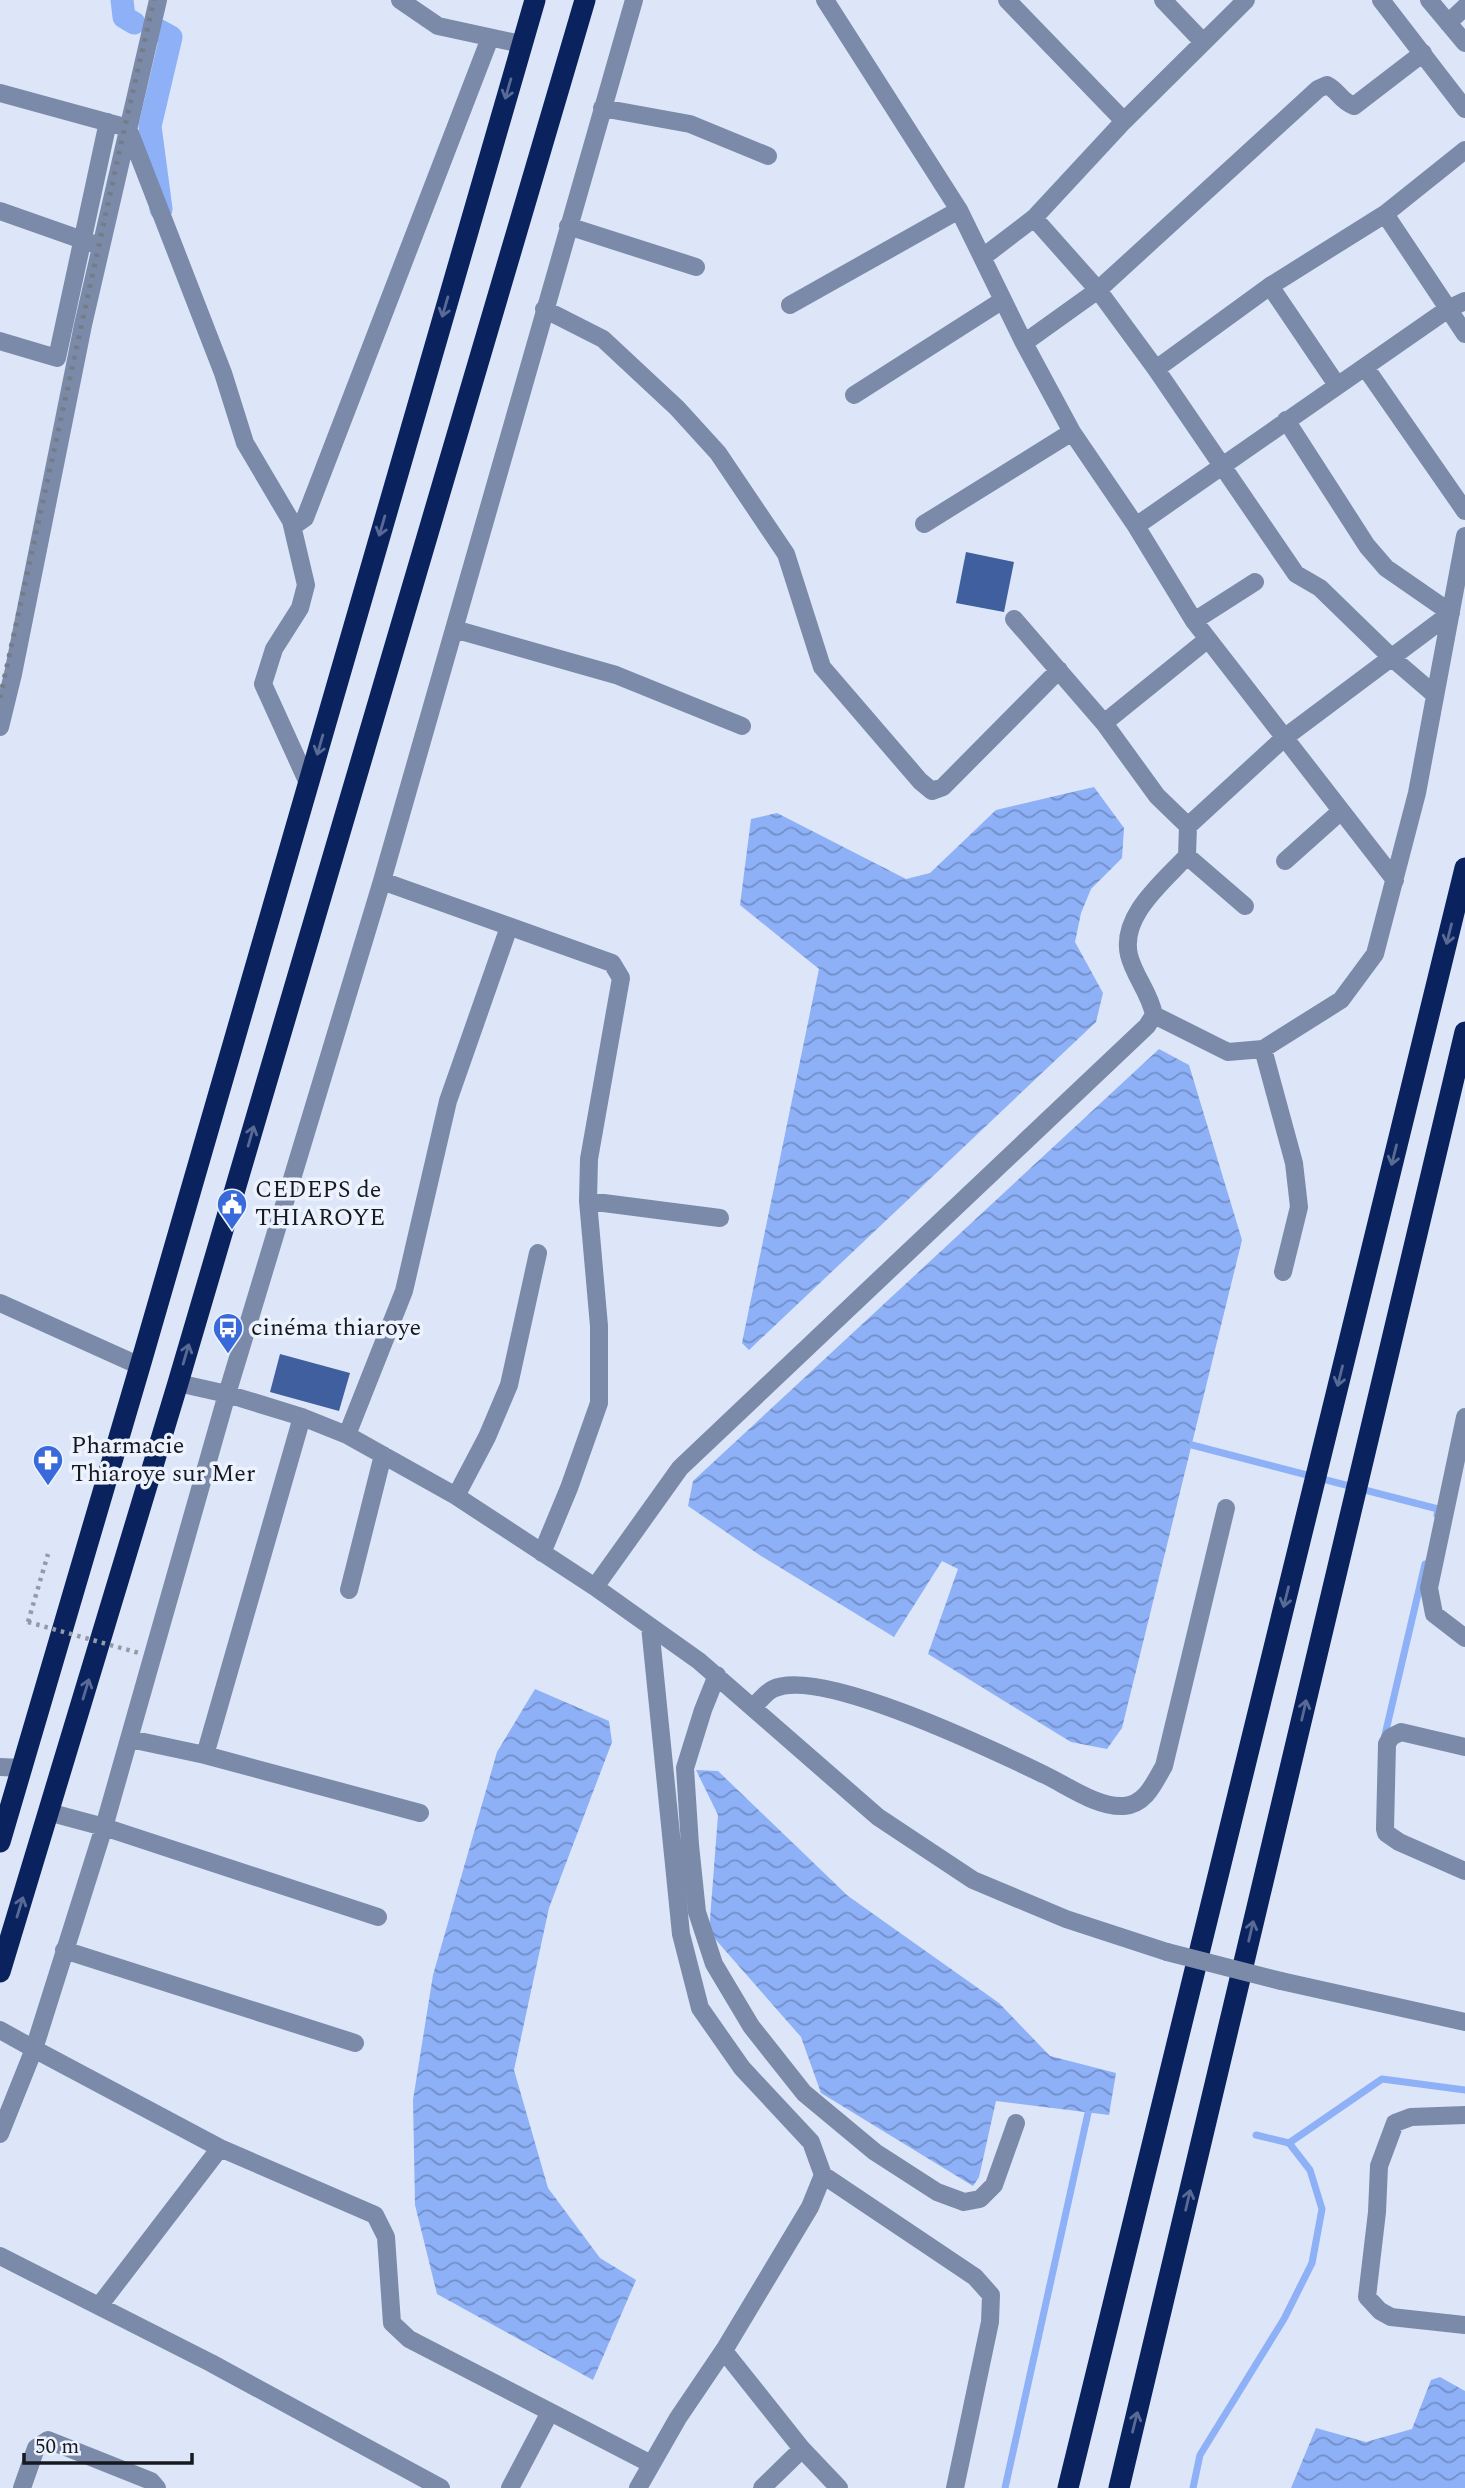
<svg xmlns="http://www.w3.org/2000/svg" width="1465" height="2488" font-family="Spectral,serif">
	<defs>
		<pattern id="water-waves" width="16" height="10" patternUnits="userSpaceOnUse" patternTransform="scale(1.75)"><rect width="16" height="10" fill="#8db0f7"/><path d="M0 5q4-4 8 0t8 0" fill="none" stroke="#728ec8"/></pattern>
	</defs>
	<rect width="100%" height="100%" fill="#dce6f8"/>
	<!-- water -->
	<path fill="url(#water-waves)" d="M1094 787 1124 828 1122 858 1091 889 1081 913 1075 942 1103 993 1096 1022 749 1350 742 1343 819 969 740 905 751 819 777 813 906 879 930 873 996 810Z
		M1159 1049 1189 1065 1242 1240 1122 1728 1107 1749 1071 1742 928 1654 958 1569 942 1561 894 1637 761 1556 688 1506 693 1481Z
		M535 1689 609 1721 612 1742 549 1908 514 2070 548 2188 600 2258 636 2280 593 2380 437 2294 415 2205 413 2100 433 1975 497 1752Z
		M696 1770 718 1771 848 1896 999 2003 1050 2056 1116 2073 1109 2115 996 2101 979 2177 973 2186 821 2093 801 2037 709 1932 718 1815Z
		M1440 2377 1465 2391V2488H1291L1316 2428 1366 2442 1412 2429 1431 2380Z"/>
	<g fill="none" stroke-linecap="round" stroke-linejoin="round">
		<!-- stream -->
		<path stroke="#8db0f7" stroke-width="7" d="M1192 1445 1438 1509 1437 1515
			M1384 1739 1425 1564
			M1289 2143 1382 2079 1465 2090
			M1005 2488 1088 2113
			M1193 2488 1200 2455 1284 2319 1312 2263 1322 2209 1310 2170 1289 2143 1256 2135"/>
		<!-- canal -->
		<path stroke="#8db0f7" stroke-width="23" d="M122 0 124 17 134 23
			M160 31 171 37 150 126 161 209"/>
	</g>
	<!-- building -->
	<path fill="#405f9f" d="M966 552 1014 562 1004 612 956 603Z
		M280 1354 350 1373 339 1411 270 1392Z"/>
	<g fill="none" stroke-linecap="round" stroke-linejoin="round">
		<!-- path -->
		<path stroke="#939ba9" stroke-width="4.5" stroke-dasharray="3.5 5" stroke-linecap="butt" d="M28 1622 48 1554"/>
		<!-- minor -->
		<path stroke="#7b8aa8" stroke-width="18" d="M400 0 438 26 521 44
			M634 0 382 881 227 1394 104 1827 34 2049 220 2148 375 2215 386 2237 392 2323 409 2339 651 2464
			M825 0 959 210 1024 343 1072 432 1136 526 1194 621 1395 880
			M1007 0 1124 121
			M1163 0 1202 41
			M1381 0 1465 109
			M1429 0 1465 43
			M1448 23 1465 7
			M0 93 128 128 223 373 245 443 291 521 298 523 305 518 490 38
			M602 108 690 124 768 156
			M0 211 91 243
			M1385 214 1465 334
			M1034 218 1098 290 1156 369 1296 574 1320 588 1392 658 1435 695
			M568 226 696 267
			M983 257 1034 218 1124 121 1246 0
			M1270 286 1337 385
			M790 305 959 210
			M544 309 603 339 677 408 718 453 786 554 822 667 920 781 932 791 943 787 1059 670
			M0 341 57 358 108 122
			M1024 343 1098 290 1318 89 1327 85C1339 91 1340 101 1354 106L1423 53
			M1365 367 1465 511
			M1156 369 1270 286 1385 214 1465 150
			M854 395 1003 300
			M291 521 306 585 300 608 274 649 263 684 308 783
			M924 524 1072 432
			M1136 526 1448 309 1465 301
			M1194 621 1255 582
			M454 629 616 675 742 726
			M1104 723 1208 639
			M0 727 13 674 83 325 158 0
			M1188 826 1284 738 1451 613 1386 568 1367 546 1286 420
			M1187 856 1245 906
			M1285 861 1341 811
			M382 881 612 963 621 978 589 1159 588 1201 599 1326V1403L569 1488 542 1553
			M1154 1015 1228 1052 1263 1049 1341 1000 1375 954 1417 793 1465 536
			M1263 1049 1294 1163 1299 1207 1283 1272
			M588 1201 720 1218
			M0 1303 140 1366
			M178 1383 227 1394 302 1417 347 1435 456 1496 595 1587 699 1661 878 1817 973 1880 1066 1919 1167 1952
			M1465 1417 1429 1588 1434 1614 1465 1638
			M347 1435 404 1291 448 1101 509 927
			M456 1496 487 1437 509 1385 538 1253
			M595 1587 680 1468 1147 1026 1154 1015C1150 993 1134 976 1129 955 1120 916 1163 882 1187 856L1188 826 1157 796 1104 723 1014 619
			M349 1590 383 1455
			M717 1675 703 1710 685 1768 690 1845 697 1912 714 1964 751 2026 804 2093 875 2152 937 2192 964 2202 980 2199 994 2185 1016 2123
			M753 1707C759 1702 766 1692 773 1689 820 1666 997 1752 1045 1775 1068 1786 1098 1808 1124 1806 1146 1804 1154 1783 1164 1766L1226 1508
			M130 1739 205 1755 420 1813
			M1465 1747 1401 1732 1391 1737 1387 1744 1385 1829 1386 1833 1399 1842 1465 1871
			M205 1755 302 1417
			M0 1767 22 1768
			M48 1812 104 1827 378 1917
			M64 1950 355 2043
			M1281 1981 1465 2022
			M0 2030 34 2049 0 2134
			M1465 2115 1411 2117 1395 2123 1379 2166 1377 2212 1367 2297 1380 2311 1391 2317 1465 2325
			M823 2175 975 2277 991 2295 990 2322 955 2488
			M0 2256 211 2363 441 2488
			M99 2306 220 2148
			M724 2351 802 2449 839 2488
			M22 2488 36 2448 48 2440 151 2481 157 2488
			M510 2488 550 2412
			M638 2488 678 2418 726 2347 810 2207 823 2175 811 2142 742 2068 700 2008 681 1934 650 1626
			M762 2488 802 2449"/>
		<!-- highway -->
		<path stroke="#0a225d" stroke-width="21" d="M0 1842 140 1366 535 0
			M0 1972 178 1383 585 0
			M1068 2488 1465 868
			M1119 2488 1465 1032"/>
		<!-- rail -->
		<path stroke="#757c88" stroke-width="5" stroke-dasharray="3.5 7" stroke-linecap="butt" d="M0 698 123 135 154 0"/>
		<!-- path-bridge -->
		<path stroke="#939ba9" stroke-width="4.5" stroke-dasharray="3.5 5" stroke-linecap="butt" d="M28 1622 139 1653"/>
		<!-- minor-bridge -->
		<path stroke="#7b8aa8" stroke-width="18" d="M1167 1952 1281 1981"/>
	</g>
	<!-- one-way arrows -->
	<defs><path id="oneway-shaft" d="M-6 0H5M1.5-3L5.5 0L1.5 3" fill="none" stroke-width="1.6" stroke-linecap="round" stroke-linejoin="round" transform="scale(1.75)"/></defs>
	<g stroke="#596b95">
		<use href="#oneway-shaft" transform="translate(508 89) rotate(106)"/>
		<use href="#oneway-shaft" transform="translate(445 307) rotate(106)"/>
		<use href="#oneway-shaft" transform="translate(382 526) rotate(106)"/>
		<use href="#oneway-shaft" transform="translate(320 745) rotate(106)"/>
		<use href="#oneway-shaft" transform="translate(1449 934) rotate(104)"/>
		<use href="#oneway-shaft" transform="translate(251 1136) rotate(-74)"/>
		<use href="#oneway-shaft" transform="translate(1394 1155) rotate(104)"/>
		<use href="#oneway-shaft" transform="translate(186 1354) rotate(-74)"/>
		<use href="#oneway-shaft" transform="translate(1340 1376) rotate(104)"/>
		<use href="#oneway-shaft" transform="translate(1286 1597) rotate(104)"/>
		<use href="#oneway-shaft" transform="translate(86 1689) rotate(-73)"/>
		<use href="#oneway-shaft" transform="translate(1304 1710) rotate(-77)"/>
		<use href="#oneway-shaft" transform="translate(20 1907) rotate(-73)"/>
		<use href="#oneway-shaft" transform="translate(1251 1931) rotate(-77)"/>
		<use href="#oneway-shaft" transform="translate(1188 2200) rotate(-77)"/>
		<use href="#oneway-shaft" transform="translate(1135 2422) rotate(-76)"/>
	</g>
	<!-- icons -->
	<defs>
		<g id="civic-pin" transform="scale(1.575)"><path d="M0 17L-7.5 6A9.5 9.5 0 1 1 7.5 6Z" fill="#396ada" stroke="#edf3fe"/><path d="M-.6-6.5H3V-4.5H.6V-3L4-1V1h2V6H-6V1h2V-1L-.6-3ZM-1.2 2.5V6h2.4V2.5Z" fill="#fff"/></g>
		<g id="bus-pin" transform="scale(1.575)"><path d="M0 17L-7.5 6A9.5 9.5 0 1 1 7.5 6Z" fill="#396ada" stroke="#edf3fe"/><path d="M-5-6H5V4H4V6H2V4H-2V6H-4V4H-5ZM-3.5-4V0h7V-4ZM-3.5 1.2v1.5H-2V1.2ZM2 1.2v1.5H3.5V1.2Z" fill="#fff"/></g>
		<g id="pharmacy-pin" transform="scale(1.575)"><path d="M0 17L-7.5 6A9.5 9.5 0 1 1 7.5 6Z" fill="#396ada" stroke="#edf3fe"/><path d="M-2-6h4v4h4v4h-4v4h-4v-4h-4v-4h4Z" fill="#fff"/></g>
	</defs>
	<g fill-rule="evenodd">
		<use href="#civic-pin" x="232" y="1204"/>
		<use href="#bus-pin" x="228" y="1328"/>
		<use href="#pharmacy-pin" x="48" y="1460"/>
	</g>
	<g text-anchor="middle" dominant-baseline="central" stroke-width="7" stroke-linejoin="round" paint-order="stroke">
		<!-- poi labels -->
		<g font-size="24" fill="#161a20" stroke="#edf3fe" text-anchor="start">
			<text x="255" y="1190">CEDEPS de<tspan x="255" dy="28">THIAROYE</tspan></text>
			<text x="251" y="1328">cinéma thiaroye</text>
			<text x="71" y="1446">Pharmacie<tspan x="71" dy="28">Thiaroye sur Mer</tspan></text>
		</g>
	</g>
	<!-- scale -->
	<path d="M24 2453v10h168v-10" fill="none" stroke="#161a20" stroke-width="3.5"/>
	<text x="35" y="2453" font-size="21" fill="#161a20" stroke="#edf3fe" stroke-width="5" paint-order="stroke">50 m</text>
</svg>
